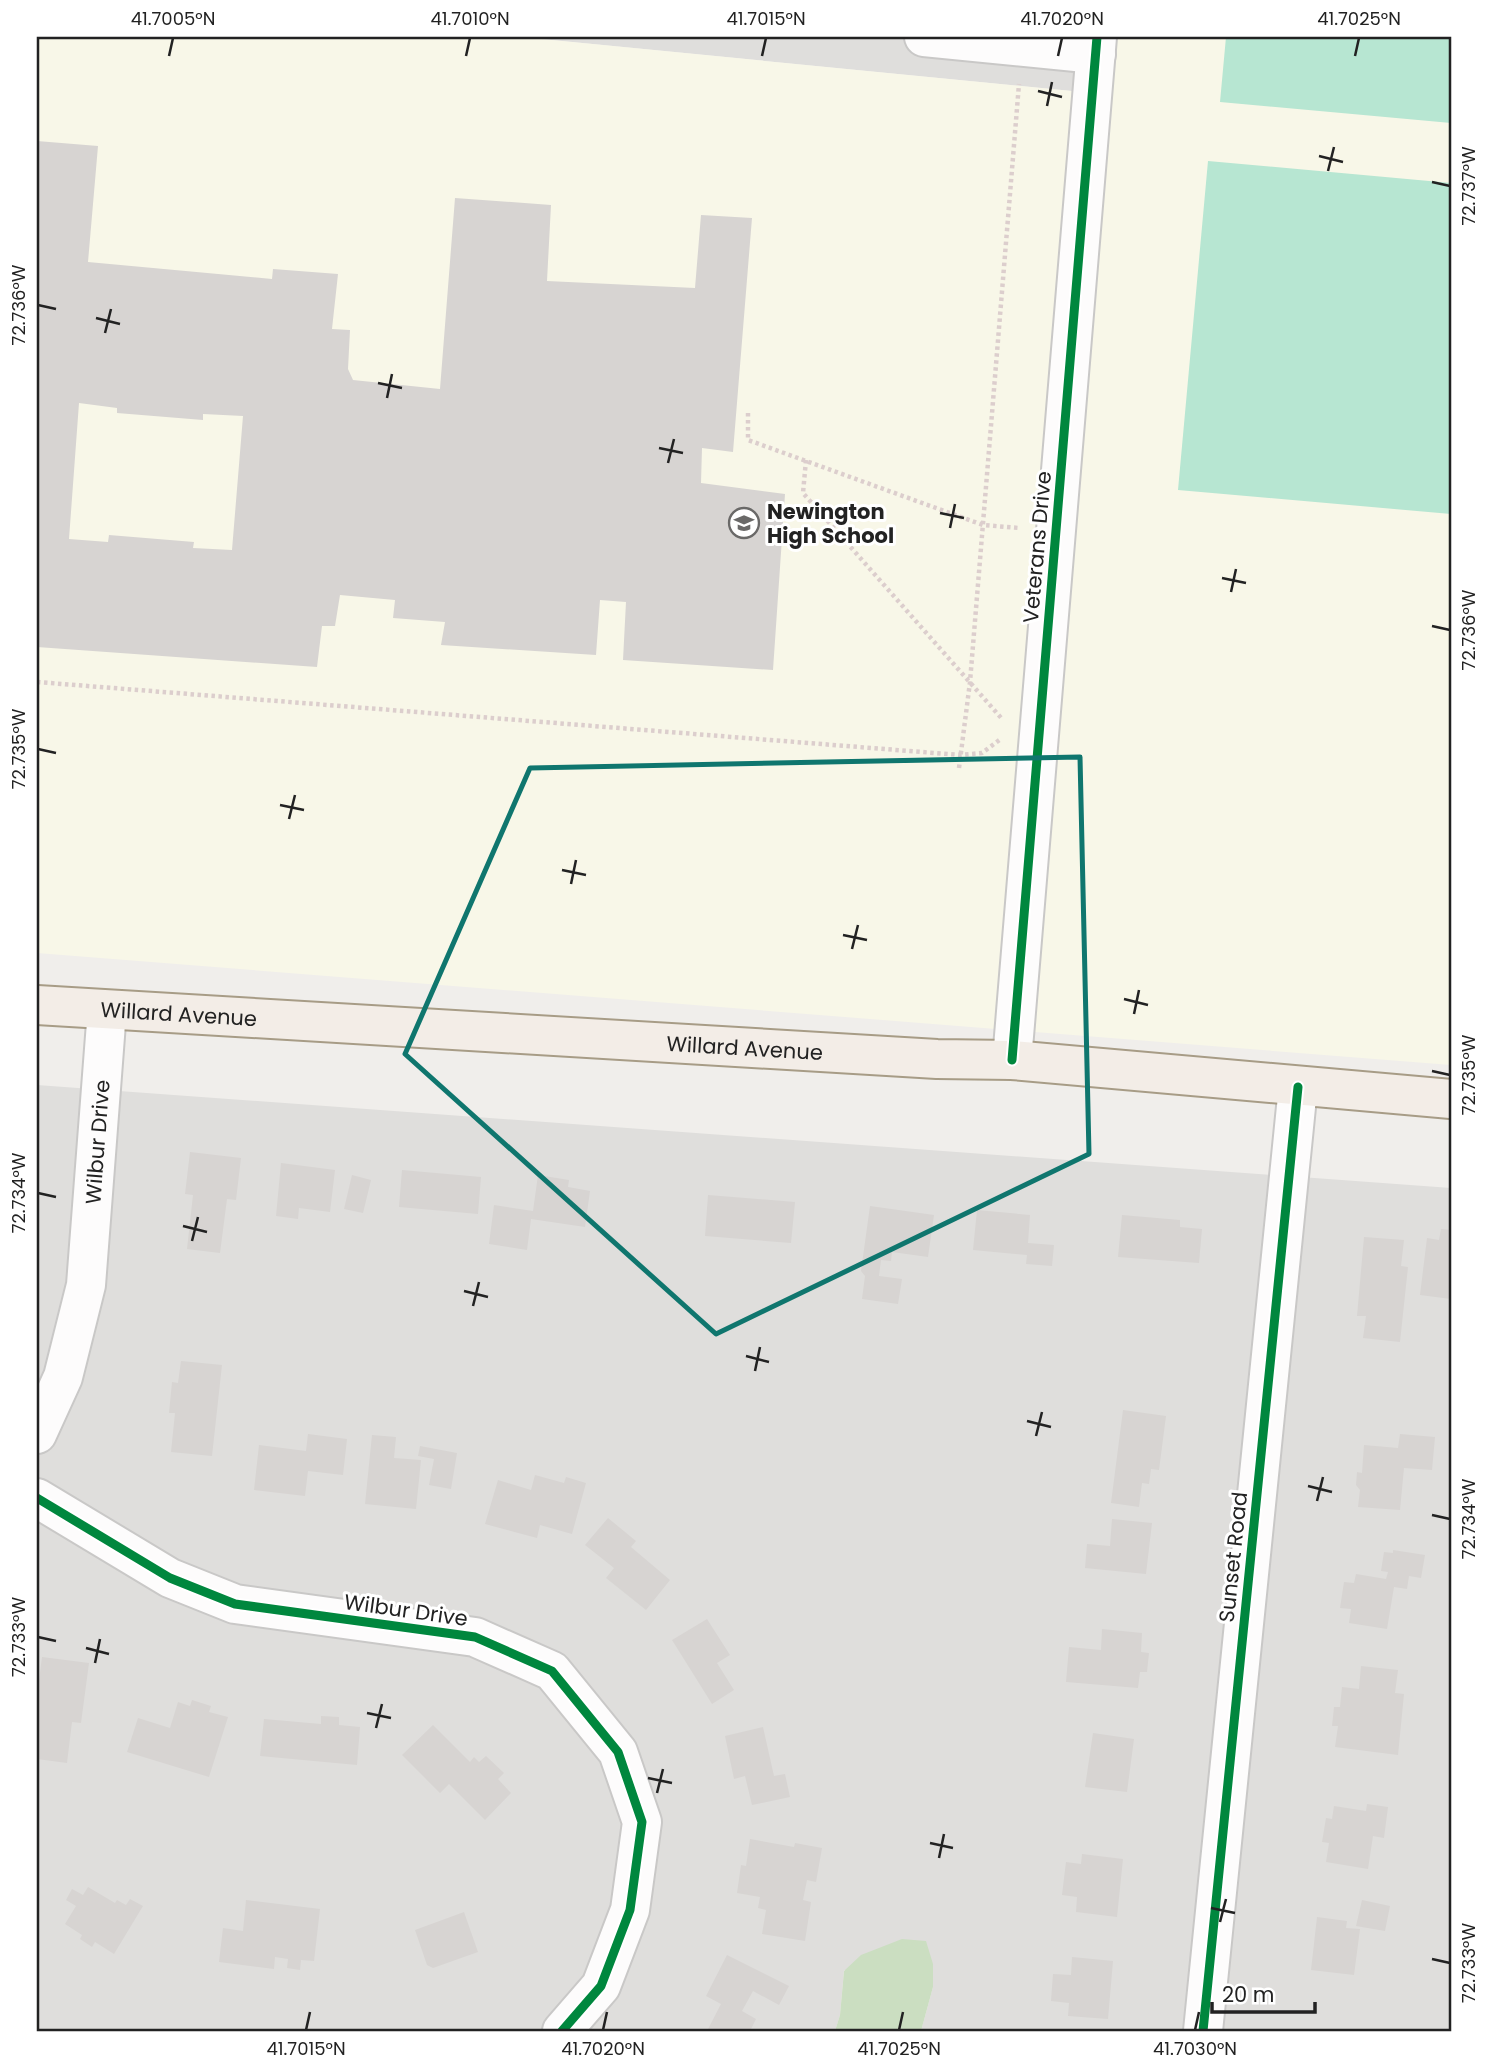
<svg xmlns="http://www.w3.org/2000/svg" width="1488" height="2068" font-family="Poppins,sans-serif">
	<rect width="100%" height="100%" fill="#f0eeeb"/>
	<!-- residential -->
	<path fill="#dfdedc" d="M521 37H1097L1092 93Z
		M37 1085 1451 1188V2031H921L933 1987 844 1970 840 2015 835 2031H37Z"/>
	<!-- education -->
	<path fill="#f8f7e8" d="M37 37H521L1092 93 1097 37H1451V1065L37 953Z"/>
	<!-- forest -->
	<path fill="#cbdec1" d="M902 1939 926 1941 933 1964V1987L921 2031H835L840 2015 844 1971 861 1955Z"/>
	<!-- pitch -->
	<path fill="#b7e6d2" d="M1226 37H1451V123L1220 102Z
		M1208 161 1451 183V514L1178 490Z"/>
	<!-- building -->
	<path fill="#d7d4d2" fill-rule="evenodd" d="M37 141 98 146 88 262 272 279 273 269 338 274 332 329 350 330 348 369 353 380 440 389 455 198 551 205 547 281 695 288 701 215 752 218 733 452 702 448 701 483 785 494 773 670 623 660 626 602 600 600 596 655 441 645 445 622 393 618 395 600 340 595 335 626H322L317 667 37 647ZM79 403 117 408V413L203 420V414L243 416 232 550 193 548 194 542 109 535 108 542 69 539Z
		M190 1152 241 1158 236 1200 227 1199 220 1253 187 1249 193 1195 185 1194Z
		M281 1163 335 1170 330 1212 299 1208 298 1219 276 1216Z
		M402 1170 481 1177 478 1214 399 1207Z
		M352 1175 371 1180 363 1213 344 1209Z
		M538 1175 569 1180 568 1187 590 1191 585 1227 531 1219 527 1250 489 1244 494 1205 533 1211Z
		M708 1195 795 1202 791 1243 705 1236Z
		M870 1206 934 1215 928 1257 892 1252 891 1261 881 1260 879 1276 902 1279 898 1304 862 1299 865 1276 861 1271Z
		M977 1210 1030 1215 1028 1243 1054 1245 1052 1266 1026 1264 1027 1255 973 1250Z
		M1122 1215 1180 1220V1227L1202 1229 1199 1263 1118 1257Z
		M1441 1229 1451 1230V1299L1420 1295 1427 1238 1439 1240Z
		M1364 1237 1404 1240 1401 1266 1408 1267 1400 1342 1363 1338 1366 1316H1357Z
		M181 1361 222 1365 212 1456 171 1452 175 1413H169L172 1382 178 1383Z
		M1123 1410 1166 1416 1159 1470 1151 1469 1149 1484 1142 1483 1139 1507 1111 1503Z
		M308 1434 347 1439 343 1475 308 1471 305 1496 254 1490 259 1445 306 1451Z
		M1400 1434 1435 1437 1432 1470 1404 1468 1400 1510 1358 1507 1360 1490 1356 1485 1357 1472 1362 1473 1364 1445 1398 1448Z
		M372 1435 396 1437 394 1458 421 1460 416 1509 365 1504Z
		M420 1446 457 1453 451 1489 429 1485 434 1459 418 1456Z
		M535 1475 564 1483 566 1477 586 1483 572 1534 540 1525 537 1538 485 1524 498 1480 531 1490Z
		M608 1518 636 1541 631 1547 670 1580 646 1610 606 1578 614 1568 585 1545Z
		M1112 1519 1152 1523 1146 1574 1085 1568 1087 1544 1110 1546Z
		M1393 1550 1425 1555 1421 1578 1409 1576 1407 1589 1394 1587 1387 1629 1349 1623 1351 1609 1340 1608 1344 1582 1354 1583 1356 1574 1386 1579 1388 1572 1381 1571 1384 1552 1393 1553Z
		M707 1619 730 1655 717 1663 734 1690 712 1704 672 1640Z
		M1102 1629 1142 1633 1141 1652 1149 1653 1147 1672H1140L1138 1688 1066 1682 1069 1647 1101 1650Z
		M42 1657 89 1663 81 1723 72 1722 67 1763 37 1759V1696Z
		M1361 1666 1398 1670 1395 1693 1404 1694 1398 1755 1335 1747 1338 1726H1332L1334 1707H1340L1342 1687 1359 1689Z
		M192 1700 211 1706 209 1712 228 1717 209 1777 127 1752 138 1718 170 1728 178 1702 190 1706Z
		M321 1716 339 1717V1725L360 1727 357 1765 260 1756 264 1719 321 1724Z
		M433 1725 470 1762 474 1757 479 1762 486 1756 504 1773 498 1779 511 1793 485 1820 449 1784 440 1793 402 1755Z
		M763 1727 774 1776 785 1774 790 1797 752 1805 745 1776 734 1779 725 1736Z
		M1093 1733 1134 1739 1127 1792 1085 1787Z
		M1367 1804 1388 1807 1384 1838 1373 1836 1368 1869 1326 1862 1329 1843 1322 1842 1326 1818 1332 1819 1334 1806 1366 1811Z
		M750 1839 794 1847 795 1843 822 1848 816 1882 807 1880 803 1900 811 1902 805 1941 762 1934 766 1910 758 1908 760 1897 737 1893 741 1865 746 1866Z
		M1082 1854 1123 1859 1117 1917 1076 1912 1077 1897 1062 1895 1066 1862 1081 1864Z
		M88 1887 115 1903 117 1900 126 1905 130 1899 143 1906 114 1954 95 1942 92 1947 80 1939 82 1935 65 1924 76 1906 66 1900 72 1889 83 1895Z
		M246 1900 320 1909 314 1961 301 1960 300 1970 287 1968 288 1959 275 1957 274 1969 219 1962 223 1928 243 1931Z
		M1362 1900 1390 1906 1385 1931 1356 1926Z
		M464 1912 478 1952 433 1968 427 1965 415 1930Z
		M1317 1917 1347 1921 1346 1928 1360 1929 1354 1975 1311 1970Z
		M727 1955 789 1986 779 2005 753 1991 742 2011 756 2019 750 2031H707L721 2004 706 1996Z
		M1072 1957 1113 1961 1108 2019 1068 2016 1069 2003 1051 2001 1053 1974 1071 1975Z"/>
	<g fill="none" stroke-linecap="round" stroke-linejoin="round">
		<!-- minor casing -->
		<g stroke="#c9c8c7" stroke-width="42">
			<g id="minor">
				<path d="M924 37 1096 54"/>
				<path d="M1012 1060 1097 37"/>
				<path id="s1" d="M37 1434 63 1377 86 1285 107 1010"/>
				<path d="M37 1498 170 1578 235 1604 475 1637 552 1671 618 1752 642 1822 630 1910 601 1986 562 2031"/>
				<path d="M1203 2031 1298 1087"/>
			</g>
		</g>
		<!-- major casing -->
		<g stroke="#a79c86" stroke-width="42">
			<g id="major">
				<path id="s2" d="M37 1005 937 1059 1012 1060 1451 1099"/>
			</g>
		</g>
		<!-- path -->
		<path stroke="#dccecd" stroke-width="4.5" stroke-dasharray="3.5 3.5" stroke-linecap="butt" d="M748 413V440L983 525 1019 528
			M806 460 803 493 1003 720
			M37 682 960 755 982 753 1002 738
			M959 768 970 682 1019 84"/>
		<!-- minor -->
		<use href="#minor" stroke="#fdfcfc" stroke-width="38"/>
		<!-- major -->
		<use href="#major" stroke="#f3ede7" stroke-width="38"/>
		<!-- cycleway casing -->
		<g stroke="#fff" stroke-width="13">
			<path id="cycleway" d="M1012 1060 1097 37
				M37 1498 170 1578 235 1604 475 1637 552 1671 618 1752 642 1822 630 1910 601 1986 562 2031
				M1203 2031 1298 1087"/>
		</g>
		<!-- cycleway -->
		<use href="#cycleway" stroke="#00873e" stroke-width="9"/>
	</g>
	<!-- marked area -->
	<path fill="none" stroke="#0f766e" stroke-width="5" stroke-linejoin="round" d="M1080 757 1089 1154 716 1334 405 1054 530 768Z"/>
	<!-- ticks -->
	<path fill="none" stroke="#222" stroke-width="2.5" d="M169 56 173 38M466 56 470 38M762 56 766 38M1058 56 1062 38M1355 56 1359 38M1038 91 1062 97M1047 106 1052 82M1319 156 1343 162M1328 171 1334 147M1432 182 1450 186M38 305 56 309M96 318 120 324M105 333 111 309M378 383 402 388M387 398 392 374M659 448 683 453M668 463 674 439M940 513 964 518M950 528 955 504M1222 578 1246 583M1231 592 1236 569M1432 626 1450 630M38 749 56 753M280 805 304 810M289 819 295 795M562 870 586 875M571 884 576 860M843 935 867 940M852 949 858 925M1124 999 1148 1005M1134 1014 1139 990M1432 1071 1450 1075M38 1193 56 1197M183 1226 207 1232M192 1241 198 1217M464 1291 488 1297M473 1306 479 1282M746 1356 769 1362M755 1371 760 1347M1027 1421 1051 1427M1036 1436 1042 1412M1308 1486 1332 1492M1317 1501 1323 1477M1432 1515 1450 1519M38 1637 56 1641M86 1648 109 1654M95 1663 100 1639M367 1713 391 1718M376 1728 382 1704M648 1778 672 1783M657 1793 663 1769M930 1843 953 1848M939 1858 944 1834M1211 1908 1235 1913M1220 1922 1226 1899M1432 1959 1450 1963M306 2030 310 2012M603 2030 607 2012M899 2030 903 2012M1195 2030 1199 2012"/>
	<!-- icons -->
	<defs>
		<g id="school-ring" transform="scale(1.575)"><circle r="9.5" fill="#fff" stroke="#6a6968" stroke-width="1.5"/><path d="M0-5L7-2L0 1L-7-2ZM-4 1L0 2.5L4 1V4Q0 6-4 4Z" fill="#6a6968"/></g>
	</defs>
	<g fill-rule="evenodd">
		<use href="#school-ring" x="744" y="523"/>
	</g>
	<g text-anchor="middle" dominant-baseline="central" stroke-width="6" stroke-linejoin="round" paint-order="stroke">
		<!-- poi labels -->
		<g font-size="21" font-weight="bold" fill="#222" stroke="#fff" text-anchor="start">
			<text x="767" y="511">Newington<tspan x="767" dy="24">High School</tspan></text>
		</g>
		<!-- street labels -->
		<g font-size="21" fill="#222" stroke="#fff">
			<text transform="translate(1037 547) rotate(-85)">Veterans Drive</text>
			<text stroke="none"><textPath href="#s2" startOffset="142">Willard Avenue</textPath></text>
			<text stroke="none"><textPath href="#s2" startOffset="709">Willard Avenue</textPath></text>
			<text stroke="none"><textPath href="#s1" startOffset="301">Wilbur Drive</textPath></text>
			<text transform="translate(1233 1557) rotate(-84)">Sunset Road</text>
			<text transform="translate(406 1610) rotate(8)">Wilbur Drive</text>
		</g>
	</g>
	<!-- border -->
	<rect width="1488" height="2068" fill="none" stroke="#ffffff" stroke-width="77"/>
	<!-- scale -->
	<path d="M1212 2002v10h103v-10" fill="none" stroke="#222222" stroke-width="3.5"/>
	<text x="1222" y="2002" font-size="21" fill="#222222" stroke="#ffffff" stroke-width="5" paint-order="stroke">20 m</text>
	<rect x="38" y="38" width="1412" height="1992" fill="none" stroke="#222" stroke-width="2.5"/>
	<g font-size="18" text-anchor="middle" fill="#222">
		<text x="173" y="25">41.7005°N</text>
		<text x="470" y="25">41.7010°N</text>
		<text x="766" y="25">41.7015°N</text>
		<text x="1062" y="25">41.7020°N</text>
		<text x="1359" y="25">41.7025°N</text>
		<text transform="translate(1469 186) rotate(-90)" y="6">72.737°W</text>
		<text transform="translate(19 305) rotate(-90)" y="6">72.736°W</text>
		<text transform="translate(1469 630) rotate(-90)" y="6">72.736°W</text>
		<text transform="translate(19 749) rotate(-90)" y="6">72.735°W</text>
		<text transform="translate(1469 1075) rotate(-90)" y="6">72.735°W</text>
		<text transform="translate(19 1193) rotate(-90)" y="6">72.734°W</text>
		<text transform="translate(1469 1519) rotate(-90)" y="6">72.734°W</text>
		<text transform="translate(19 1637) rotate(-90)" y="6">72.733°W</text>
		<text transform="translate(1469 1963) rotate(-90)" y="6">72.733°W</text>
		<text x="306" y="2055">41.7015°N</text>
		<text x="603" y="2055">41.7020°N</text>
		<text x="899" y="2055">41.7025°N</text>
		<text x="1195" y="2055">41.7030°N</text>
	</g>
</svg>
